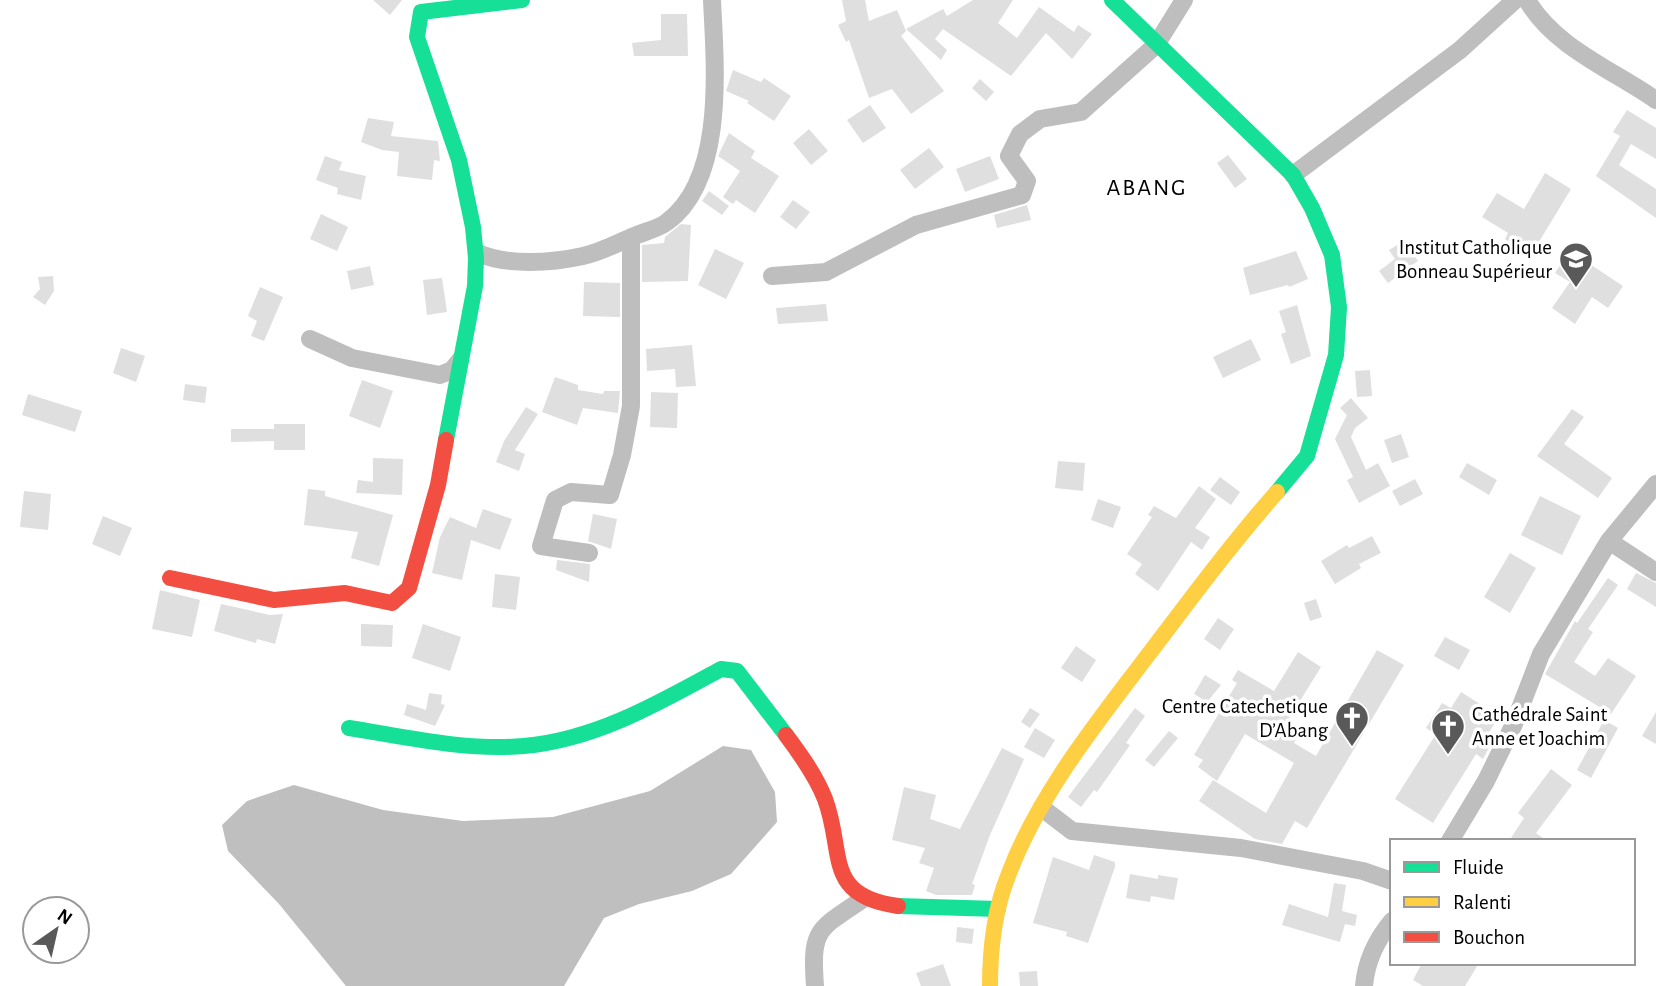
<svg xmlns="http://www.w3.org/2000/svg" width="1656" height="986" font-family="'Alegreya Sans',sans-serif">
	<rect width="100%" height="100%" fill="#fff"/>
	<!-- water -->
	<path fill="#bfbfbf" d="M723 746 751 750 775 792 777 822 731 874 692 891 639 904 604 918 564 986H346L279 904 228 851 222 825 247 801 294 785 383 810 463 821 553 817 650 791Z"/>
	<!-- building -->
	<path fill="#dfdfdf" d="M373 0H402L390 15Z
		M842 0H865L869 21 897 10 906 31 901 36 944 91 911 114 892 89 869 98 849 40 846 42 838 25 846 21Z
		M973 0H1013L998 23 1017 38 1039 7 1074 32 1078 25 1092 34 1072 59 1046 33 1011 76 943 29 935 39 947 50 941 60 906 29 943 9 947 16Z
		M661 14H687L688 56H634L632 43 661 40Z
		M733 70 761 82 764 78 791 96 774 121 747 103 749 101 726 91Z
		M980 79 994 92 986 101 972 88Z
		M870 105 886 128 863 143 847 120Z
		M1627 110 1656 128V159L1631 144 1619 165 1656 189V218L1596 176 1620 136 1613 132Z
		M368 118 394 122 391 136 438 141 440 161 434 160 432 180 397 176 399 152 382 150 361 142Z
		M809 129 828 151 811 165 793 143Z
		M729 133 755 151 751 158 779 176 755 213 736 200 733 204 723 197 740 171 718 156Z
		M929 148 944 167 915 189 900 170Z
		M1228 155 1247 179 1235 188 1217 163Z
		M325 156 342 162 339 170 366 176 361 200 337 194 338 188 316 180Z
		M990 156 999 179 965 192 956 169Z
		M1545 173 1571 189 1531 255 1505 239 1508 233 1482 217 1497 193 1524 209Z
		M709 191 729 206 722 215 702 201Z
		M793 200 810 212 796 229 780 217Z
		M1027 205 1031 220 997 228 994 215Z
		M321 214 348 227 337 251 310 239Z
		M681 224 691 225 688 281 642 282V245L664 243 665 237Z
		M1404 241 1418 261 1388 283 1379 271 1395 259 1389 250Z
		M715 249 744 263 726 299 698 285Z
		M1296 251 1308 279 1289 287 1288 285 1250 295 1243 268Z
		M1570 251 1623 286 1608 308 1592 297 1575 324 1552 308 1570 282 1555 273Z
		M370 266 374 285 351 290 347 271Z
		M53 276 54 291 45 305 33 297 40 289 38 277Z
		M442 278 447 312 427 315 423 280Z
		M584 282 620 283V317L583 316Z
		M260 287 283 297 264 341 251 336 257 321 248 316Z
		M826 304 828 321 778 324 776 308Z
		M1297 305 1311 356 1291 364 1281 334 1286 332 1279 311Z
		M1251 339 1261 360 1223 378 1213 357Z
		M692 345 696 386 676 387 675 369 647 371 646 349Z
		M121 348 145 356 136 382 113 373Z
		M1370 370 1372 396 1357 397 1355 371Z
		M555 377 578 385V390L603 394 604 391H620L618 413 583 408 577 425 542 412Z
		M362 380 393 391 380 428 349 416Z
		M185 384 207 387 205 403 183 400Z
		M651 392 678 393 677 428 650 427Z
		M28 394 82 411 75 432 22 415Z
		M1351 398 1368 418 1355 428 1351 437 1366 470 1378 463 1390 486 1359 503 1347 480 1353 477 1335 439 1347 415 1340 408Z
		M526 407 538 414 515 450 525 454 519 471 496 462 504 441Z
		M1572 409 1584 417 1564 444 1612 478 1598 498 1537 456Z
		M274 424H305V450H274V441L231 442V429H274Z
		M1401 434 1409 457 1392 463 1384 440Z
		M373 458 403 459 402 495 356 493 358 480 373 482Z
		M1058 461 1085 463 1083 491 1055 488Z
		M1467 463 1497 480 1489 495 1459 477Z
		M1220 477 1240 492 1231 505 1210 490Z
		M1415 479 1423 494 1400 506 1392 491Z
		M1199 486 1216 499 1195 528 1210 537 1202 550 1191 542 1158 591 1135 574 1142 564 1127 554 1152 517 1148 515 1154 506 1176 518Z
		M308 489 325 491V496L393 515 379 566 351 558 358 532 304 525Z
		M24 491 51 494 48 530 20 527Z
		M1540 496 1581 516 1562 555 1521 535Z
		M1098 499 1121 507 1113 528 1091 520Z
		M483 509 512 519 500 550 471 540 462 580 432 573 440 537 450 517 476 528Z
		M593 514 617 519 611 549 588 541Z
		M103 516 132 528 120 556 92 544Z
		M1372 536 1381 553 1359 564 1361 568 1335 584 1321 561 1347 545 1349 548Z
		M1510 553 1536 568 1510 613 1484 597Z
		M557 560 590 564 589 582 556 570Z
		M1636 573 1656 583V607L1627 589Z
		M495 574 520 577 516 610 492 607Z
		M1608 578 1618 585 1588 629 1593 632 1574 662 1595 676 1608 658 1636 676 1611 714 1545 674 1575 621 1577 623Z
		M160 590 200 600 192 637 152 629Z
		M1316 599 1322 617 1310 621 1304 603Z
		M221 604 270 615 283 614 275 644 257 639 256 643 214 631Z
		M1218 618 1234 629 1220 650 1204 639Z
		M361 624 393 625 392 647 361 646Z
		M423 624 461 637 450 671 412 658Z
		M1445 637 1470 650 1459 670 1434 656Z
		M1076 646 1096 660 1082 682 1061 668Z
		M1377 650 1404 665 1307 828 1295 821 1282 844 1255 839 1199 801 1213 780 1266 813 1294 763 1245 734 1217 781 1198 767 1203 760 1194 755 1237 683 1232 680 1238 670 1274 691 1298 652 1321 667 1285 725 1300 733 1294 743 1316 756Z
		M1205 675 1221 685 1207 702 1194 694Z
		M1461 692 1499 716 1490 731 1496 735 1483 759 1476 754 1433 823 1395 799 1436 734 1426 728 1442 703 1451 708Z
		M429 693 442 695 441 704 445 705 435 726 404 715 407 704 426 710Z
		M1030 708 1040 714 1030 728 1021 722Z
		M1135 708 1145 716 1126 743 1130 745 1097 792 1094 790 1081 807 1068 797Z
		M1656 712V744L1642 736Z
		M1604 720 1618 728 1591 778 1577 770Z
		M1035 728 1055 740 1044 758 1024 747Z
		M1169 731 1178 738 1154 767 1145 760Z
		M1002 748 1024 759 990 835 972 884 975 885 972 895H936L926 891 934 868 919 863 925 848 892 840 904 787 936 795 930 819 960 829Z
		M1551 769 1572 785 1536 833 1547 841H1509L1524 818 1518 813Z
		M1094 855 1115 862V867L1088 943 1066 936 1067 932 1033 923 1053 857 1089 870Z
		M1130 874 1158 879V875L1178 878 1174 900 1151 896 1150 902 1126 898Z
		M1334 883 1346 885 1342 911 1357 915 1355 926 1345 924 1340 942 1282 925 1289 904 1328 917Z
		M957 927 974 929 972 944 956 942Z
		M1422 963H1479L1465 986H1423L1413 980Z
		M943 964 951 986H921L916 973Z
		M1037 971 1038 986H1020L1019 972Z"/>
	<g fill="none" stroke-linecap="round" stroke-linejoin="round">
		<!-- street -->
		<path stroke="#bebebe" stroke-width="18" d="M1527 0C1554 47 1613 70 1656 100
			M1293 175 1460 50 1515 0
			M478 253C507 266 552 263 583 256 601 252 615 244 632 237 643 232 658 229 667 222 726 179 715 65 712 0
			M772 276 826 272 916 225 1022 195 1027 181 1009 156 1020 134 1040 119 1081 112 1156 45 1184 0
			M310 339 352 358 440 375 452 370 460 360
			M1609 541 1656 572
			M589 553 541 546 555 500 571 492 610 495 622 455 631 406V237
			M1042 808 1072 831 1241 848 1363 871 1392 881
			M1450 841 1486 781 1514 724 1541 654 1609 541 1656 484
			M815 986C811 929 817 930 863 899
			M1364 986C1366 962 1377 939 1392 921"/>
		<!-- fast -->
		<path stroke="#16e098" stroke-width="16" d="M1112 0 1293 175 1312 208 1332 255 1339 307 1336 355 1307 456 1277 492
			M446 440 475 286 476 258 473 227 459 160 417 37 421 12 522 0
			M349 728C406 737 465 751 524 746 595 740 659 703 721 669L737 671 786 735
			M898 906 998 909"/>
		<!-- slow -->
		<path stroke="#ffcf43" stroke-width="16" d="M990 986C990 949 994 911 1008 876 1038 795 1096 724 1148 655 1190 600 1231 544 1277 492"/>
		<!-- jam -->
		<path stroke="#f24e42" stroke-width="16" d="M170 578 274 600 345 593 392 603 409 588 438 485 446 440
			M786 735C801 755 816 776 825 799 845 852 823 896 898 906"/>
	</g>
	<!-- icons -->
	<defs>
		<g id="school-pin" transform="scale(1.75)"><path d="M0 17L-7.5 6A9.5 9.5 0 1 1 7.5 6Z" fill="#595959" stroke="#fff"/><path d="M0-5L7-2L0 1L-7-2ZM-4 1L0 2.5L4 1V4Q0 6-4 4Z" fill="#fff"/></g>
		<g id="church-pin" transform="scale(1.75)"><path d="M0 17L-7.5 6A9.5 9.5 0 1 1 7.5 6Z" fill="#595959" stroke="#fff"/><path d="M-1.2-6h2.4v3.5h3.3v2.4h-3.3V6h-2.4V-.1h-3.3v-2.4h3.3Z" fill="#fff"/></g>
	</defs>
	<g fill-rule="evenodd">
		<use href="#school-pin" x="1576" y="259"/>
		<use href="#church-pin" x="1352" y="718"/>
		<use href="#church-pin" x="1448" y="726"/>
	</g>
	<g text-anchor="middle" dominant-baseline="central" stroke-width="7" stroke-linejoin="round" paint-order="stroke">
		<!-- poi labels -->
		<g font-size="21" fill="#000" stroke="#fff" text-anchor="end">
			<text x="1552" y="247">Institut Catholique<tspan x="1552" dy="24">Bonneau Supérieur</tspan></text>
			<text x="1328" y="706">Centre Catechetique<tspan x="1328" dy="24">D’Abang</tspan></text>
			<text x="1472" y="714" text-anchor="start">Cathédrale Saint<tspan x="1472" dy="24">Anne et Joachim</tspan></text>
		</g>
		<!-- quarter labels -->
		<g font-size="24" letter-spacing="2" fill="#000" stroke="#fff">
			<text x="1147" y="188">ABANG</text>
		</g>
	</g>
	<!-- legend -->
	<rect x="1390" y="839" width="245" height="126" fill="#ffffff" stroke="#999999" stroke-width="2"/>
	<rect x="1404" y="862" width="35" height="10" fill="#16e098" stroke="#999999" stroke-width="2"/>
	<text x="1453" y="874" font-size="21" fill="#000000">Fluide</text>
	<rect x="1404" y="897" width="35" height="10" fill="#ffcf43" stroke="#999999" stroke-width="2"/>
	<text x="1453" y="909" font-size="21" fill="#000000">Ralenti</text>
	<rect x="1404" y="932" width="35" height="10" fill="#f24e42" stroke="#999999" stroke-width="2"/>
	<text x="1453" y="944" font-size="21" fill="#000000">Bouchon</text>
	<!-- north arrow -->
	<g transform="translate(56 930) rotate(34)"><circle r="33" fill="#ffffff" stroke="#999999" stroke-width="2"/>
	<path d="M0-5L12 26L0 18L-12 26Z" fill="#595959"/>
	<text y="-10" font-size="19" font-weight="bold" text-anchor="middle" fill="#000000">N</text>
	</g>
</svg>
